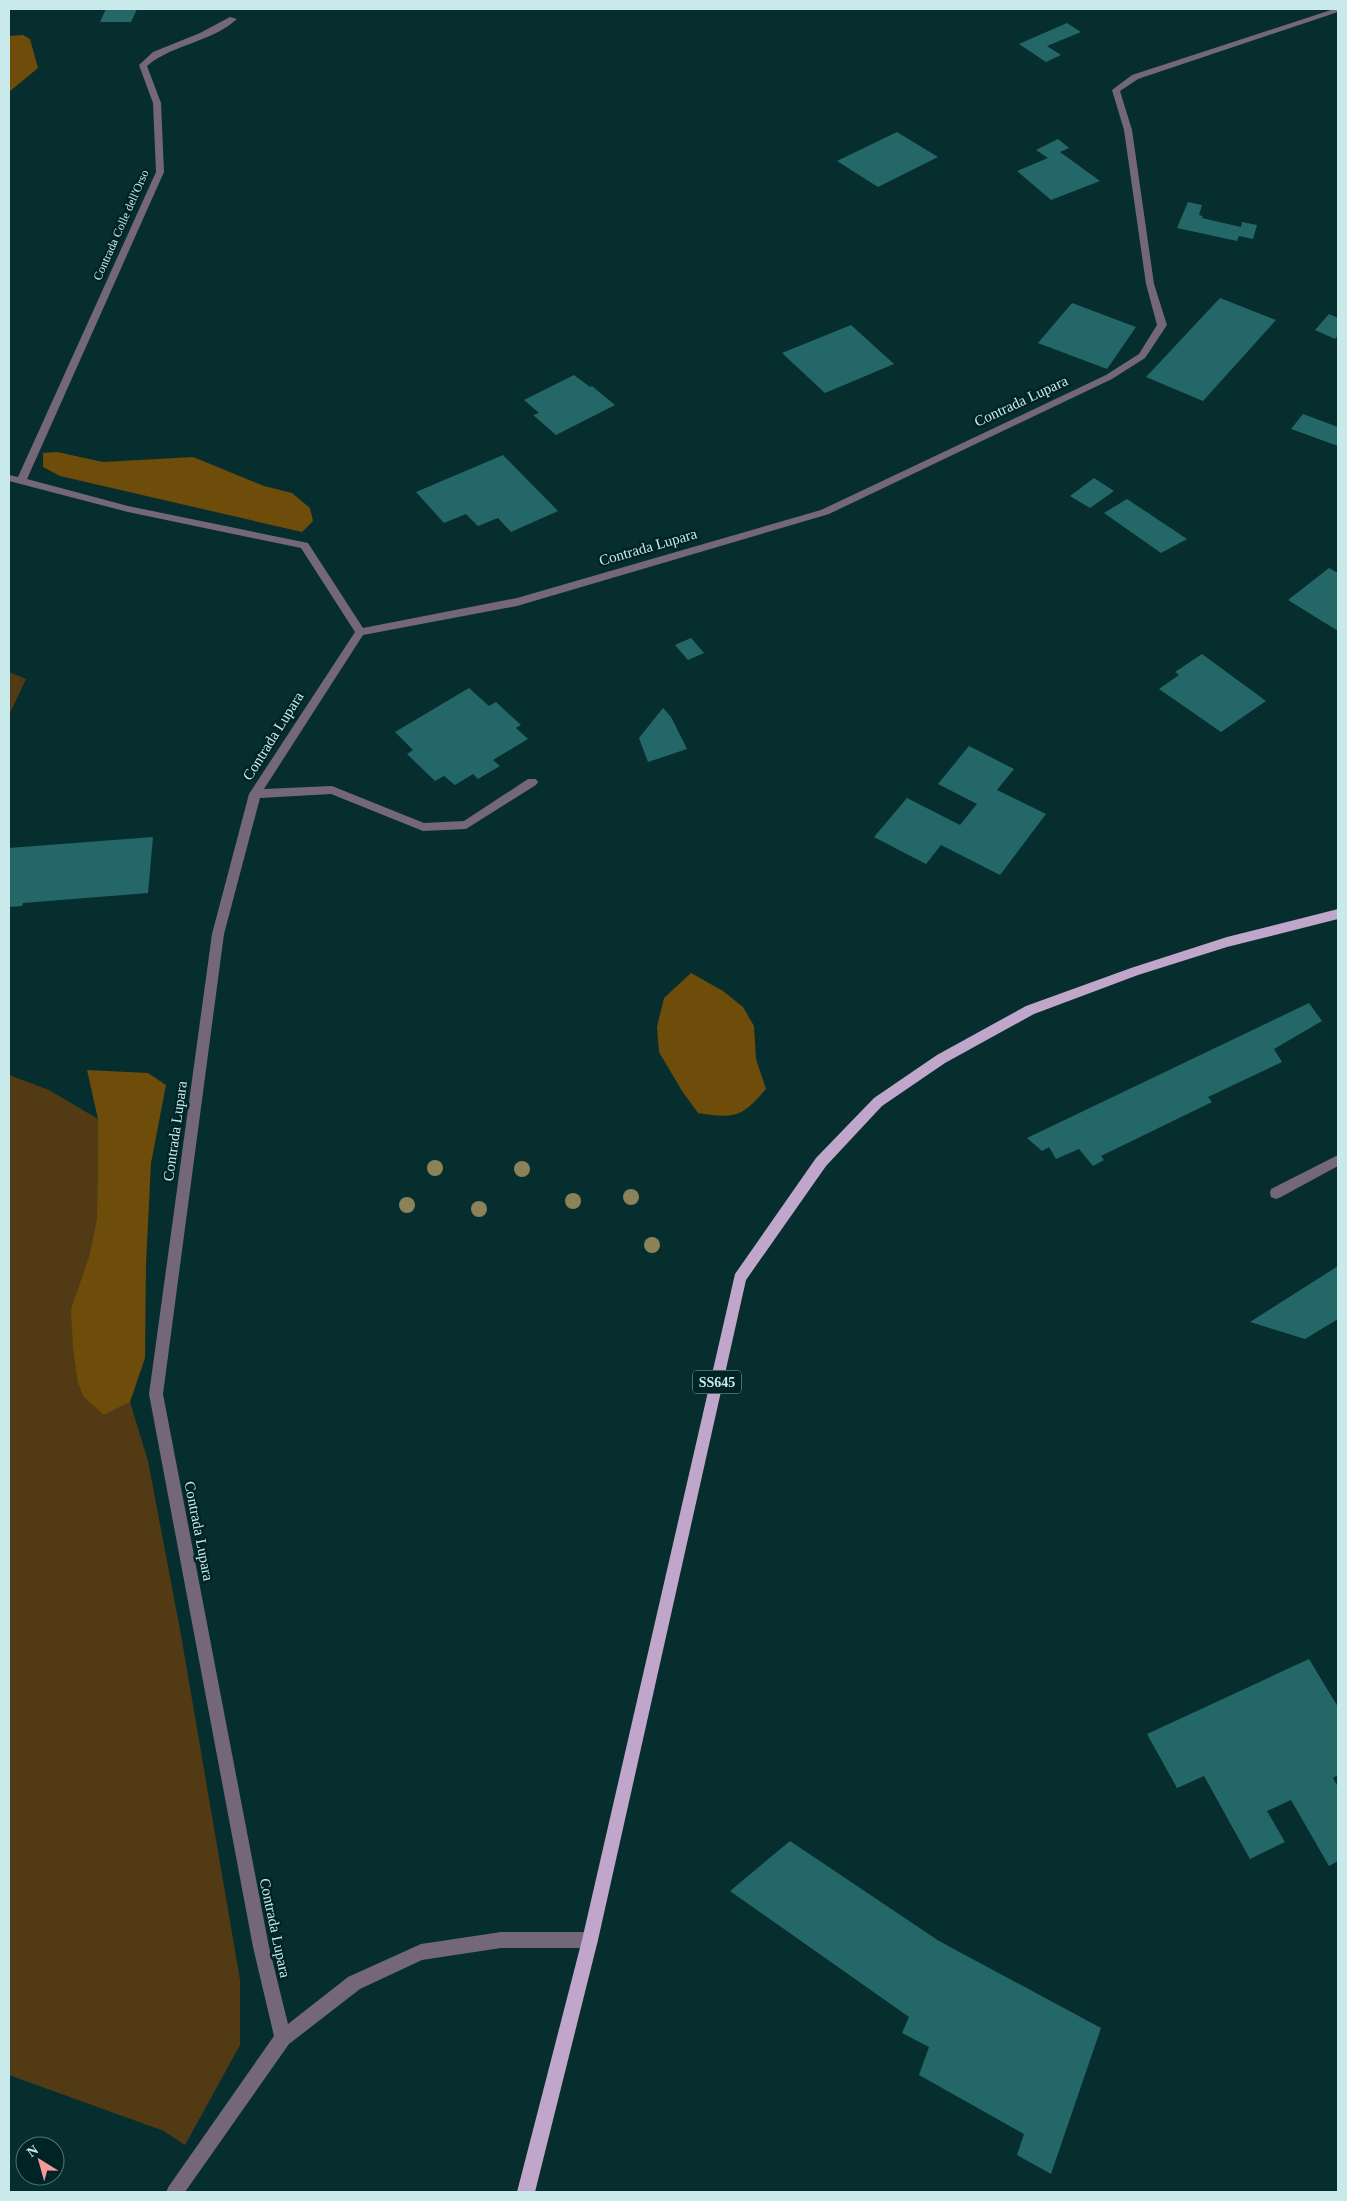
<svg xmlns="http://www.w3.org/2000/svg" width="1347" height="2201" font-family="Georgia,serif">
	<rect width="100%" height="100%" fill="#072e2f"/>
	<!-- green -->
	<path fill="#523b14" d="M9 672 26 679 9 715Z
		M9 1075 49 1090 98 1119 97 1218 89 1257 104 1415 130 1402 148 1461 181 1635 240 1980V2045L185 2145 164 2131 9 2075Z"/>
	<!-- forest -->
	<path fill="#6e4c0a" d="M23 35 30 39 38 68 9 92V36Z
		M57 452 103 462 193 457 264 486 292 493 310 508 313 521 302 532 60 476 43 467V453Z
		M691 973 723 991 743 1007 754 1026 756 1059 766 1089C742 1117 736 1119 698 1113L682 1091 659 1052 657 1027 664 998Z
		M87 1070 148 1073 166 1085 151 1163 146 1264 145 1358 130 1402 104 1415 84 1397 78 1383 73 1347 71 1309 89 1257 97 1218 98 1119Z"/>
	<!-- building -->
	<path fill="#246768" d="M106 9H137L131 22H100Z
		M1067 23 1081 32 1047 46 1061 55 1046 62 1019 44Z
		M897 132 938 157 878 187 837 161Z
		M1058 139 1069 148 1060 152 1100 181 1051 200 1017 171 1048 158 1036 150Z
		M1188 202 1202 205 1199 215 1203 216 1202 218 1241 227 1242 222 1257 225 1253 239 1239 236 1237 241 1177 228Z
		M1220 298 1276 320 1203 401 1146 377Z
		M1072 303 1136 327 1107 369 1038 343Z
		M1329 314 1338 318V335L1335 339 1315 330Z
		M851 325 894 364 825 393 782 353Z
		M574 375 590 387 592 386 615 405 556 435 533 415 539 413 524 400Z
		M1303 414 1338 427V446L1291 429Z
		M503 455 558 511 511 532 498 518 478 526 466 514 444 523 416 492Z
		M1094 478 1114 491 1090 508 1070 496Z
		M1127 499 1187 539 1161 553 1104 513Z
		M1329 568 1338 573V631L1288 600Z
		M691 638 704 653 688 660 675 645Z
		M1202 654 1266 701 1221 732 1159 689 1179 675 1175 672Z
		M469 688 489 706 496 702 521 725 516 728 528 739 493 760 500 766 478 779 473 774 455 785 444 776 435 781 407 754 413 750 395 732Z
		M663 708 671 717 687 749 648 762 639 738Z
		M969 746 1014 769 997 790 1046 814 1000 875 941 845 926 864 874 837 907 798 960 825 977 804 938 784Z
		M153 837 148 893 23 903 22 906 9 907V848Z
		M1309 1003 1322 1021 1274 1049 1282 1062 1208 1097 1212 1102 1101 1156 1104 1160 1093 1166 1079 1149 1056 1159 1049 1147 1042 1151 1027 1138Z
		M1338 1266V1319L1305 1339 1250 1322Z
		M1309 1659 1338 1707V1775L1333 1778 1338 1787V1861L1329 1866 1291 1800 1267 1811 1285 1842 1250 1859 1204 1776 1177 1788 1147 1734Z
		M790 1841 939 1941 1101 2028 1051 2174 1017 2155 1024 2134 919 2075 929 2047 902 2033 909 2017 730 1891Z"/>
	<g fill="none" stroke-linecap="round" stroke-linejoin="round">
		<!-- minor -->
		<path fill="#746779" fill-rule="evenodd" d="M1334 9H1338V12L1138 79 1120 91 1132 130 1154 284 1167 325 1145 358 1112 379 829 514 517 606 363 635 264 789 332 786 424 823 464 821 528 779H536L538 782 536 785 466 829 423 831 331 794 260 798 224 934 163 1394 269 1947 288 2024 348 1977 421 1944 501 1932H590L596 1934 598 1940 596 1946 590 1948H501L422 1960 360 1989 289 2044 185 2192H166L169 2186 274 2036 253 1947 149 1394 212 934 249 794 355 632 301 548 128 512 9 481V475L18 477 156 172 153 103 139 65 153 52 200 33 230 17 237 19C212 42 173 44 147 66L161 103 164 172 27 479 128 506 308 543 363 628 517 598 821 510 1106 375 1139 354 1157 325 1146 284 1124 130 1112 90 1132 75Z
			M1338 1155V1166L1281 1197 1276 1199 1271 1197 1270 1193 1271 1189Z"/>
		<!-- major -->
		<path fill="#c0a6ca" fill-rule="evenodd" d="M1338 909V919L1227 947 1138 975 1034 1014 945 1063 882 1106 826 1166 746 1280 598 1940 535 2192H517L582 1940 735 1274 816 1158 874 1098 937 1055 1026 1006 1131 968 1227 937Z"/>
	</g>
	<!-- trees -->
	<g fill="#8c8258">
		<circle cx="435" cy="1168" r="8"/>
		<circle cx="522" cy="1169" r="8"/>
		<circle cx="631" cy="1197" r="8"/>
		<circle cx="573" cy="1201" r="8"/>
		<circle cx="407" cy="1205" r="8"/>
		<circle cx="479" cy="1209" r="8"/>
		<circle cx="652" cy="1245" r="8"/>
	</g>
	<g text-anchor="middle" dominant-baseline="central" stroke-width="5" stroke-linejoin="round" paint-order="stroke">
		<!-- far-street labels -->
		<g font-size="12" fill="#c9eaea" stroke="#002425">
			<text transform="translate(121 225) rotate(-66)">Contrada Colle dell'Orso</text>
		</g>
		<!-- shield labels -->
		<rect fill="#002425" stroke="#8dafaf" stroke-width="1" x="693" y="1370.5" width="48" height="23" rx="4"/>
		<g font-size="14" font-weight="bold" fill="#c9eaea">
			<text x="717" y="1382">SS645</text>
		</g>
		<!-- street labels -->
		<g font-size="15" fill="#c9eaea" stroke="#002425">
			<text transform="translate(1021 401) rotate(-25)">Contrada Lupara</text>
			<text transform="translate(648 547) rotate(-16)">Contrada Lupara</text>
			<text transform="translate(273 736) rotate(-58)">Contrada Lupara</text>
			<text transform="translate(175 1131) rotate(-82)">Contrada Lupara</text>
			<text transform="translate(199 1531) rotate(79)">Contrada Lupara</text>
			<text transform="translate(275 1928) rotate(78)">Contrada Lupara</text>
		</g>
	</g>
	<!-- border -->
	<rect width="1347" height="2201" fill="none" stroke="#c9eaea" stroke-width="20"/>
	<!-- north arrow -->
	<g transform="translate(40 2161) rotate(323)"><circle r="24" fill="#002425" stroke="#507374"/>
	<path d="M0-4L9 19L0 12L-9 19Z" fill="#f59b9e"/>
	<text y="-8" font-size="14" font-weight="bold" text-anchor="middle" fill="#c9eaea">N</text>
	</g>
</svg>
